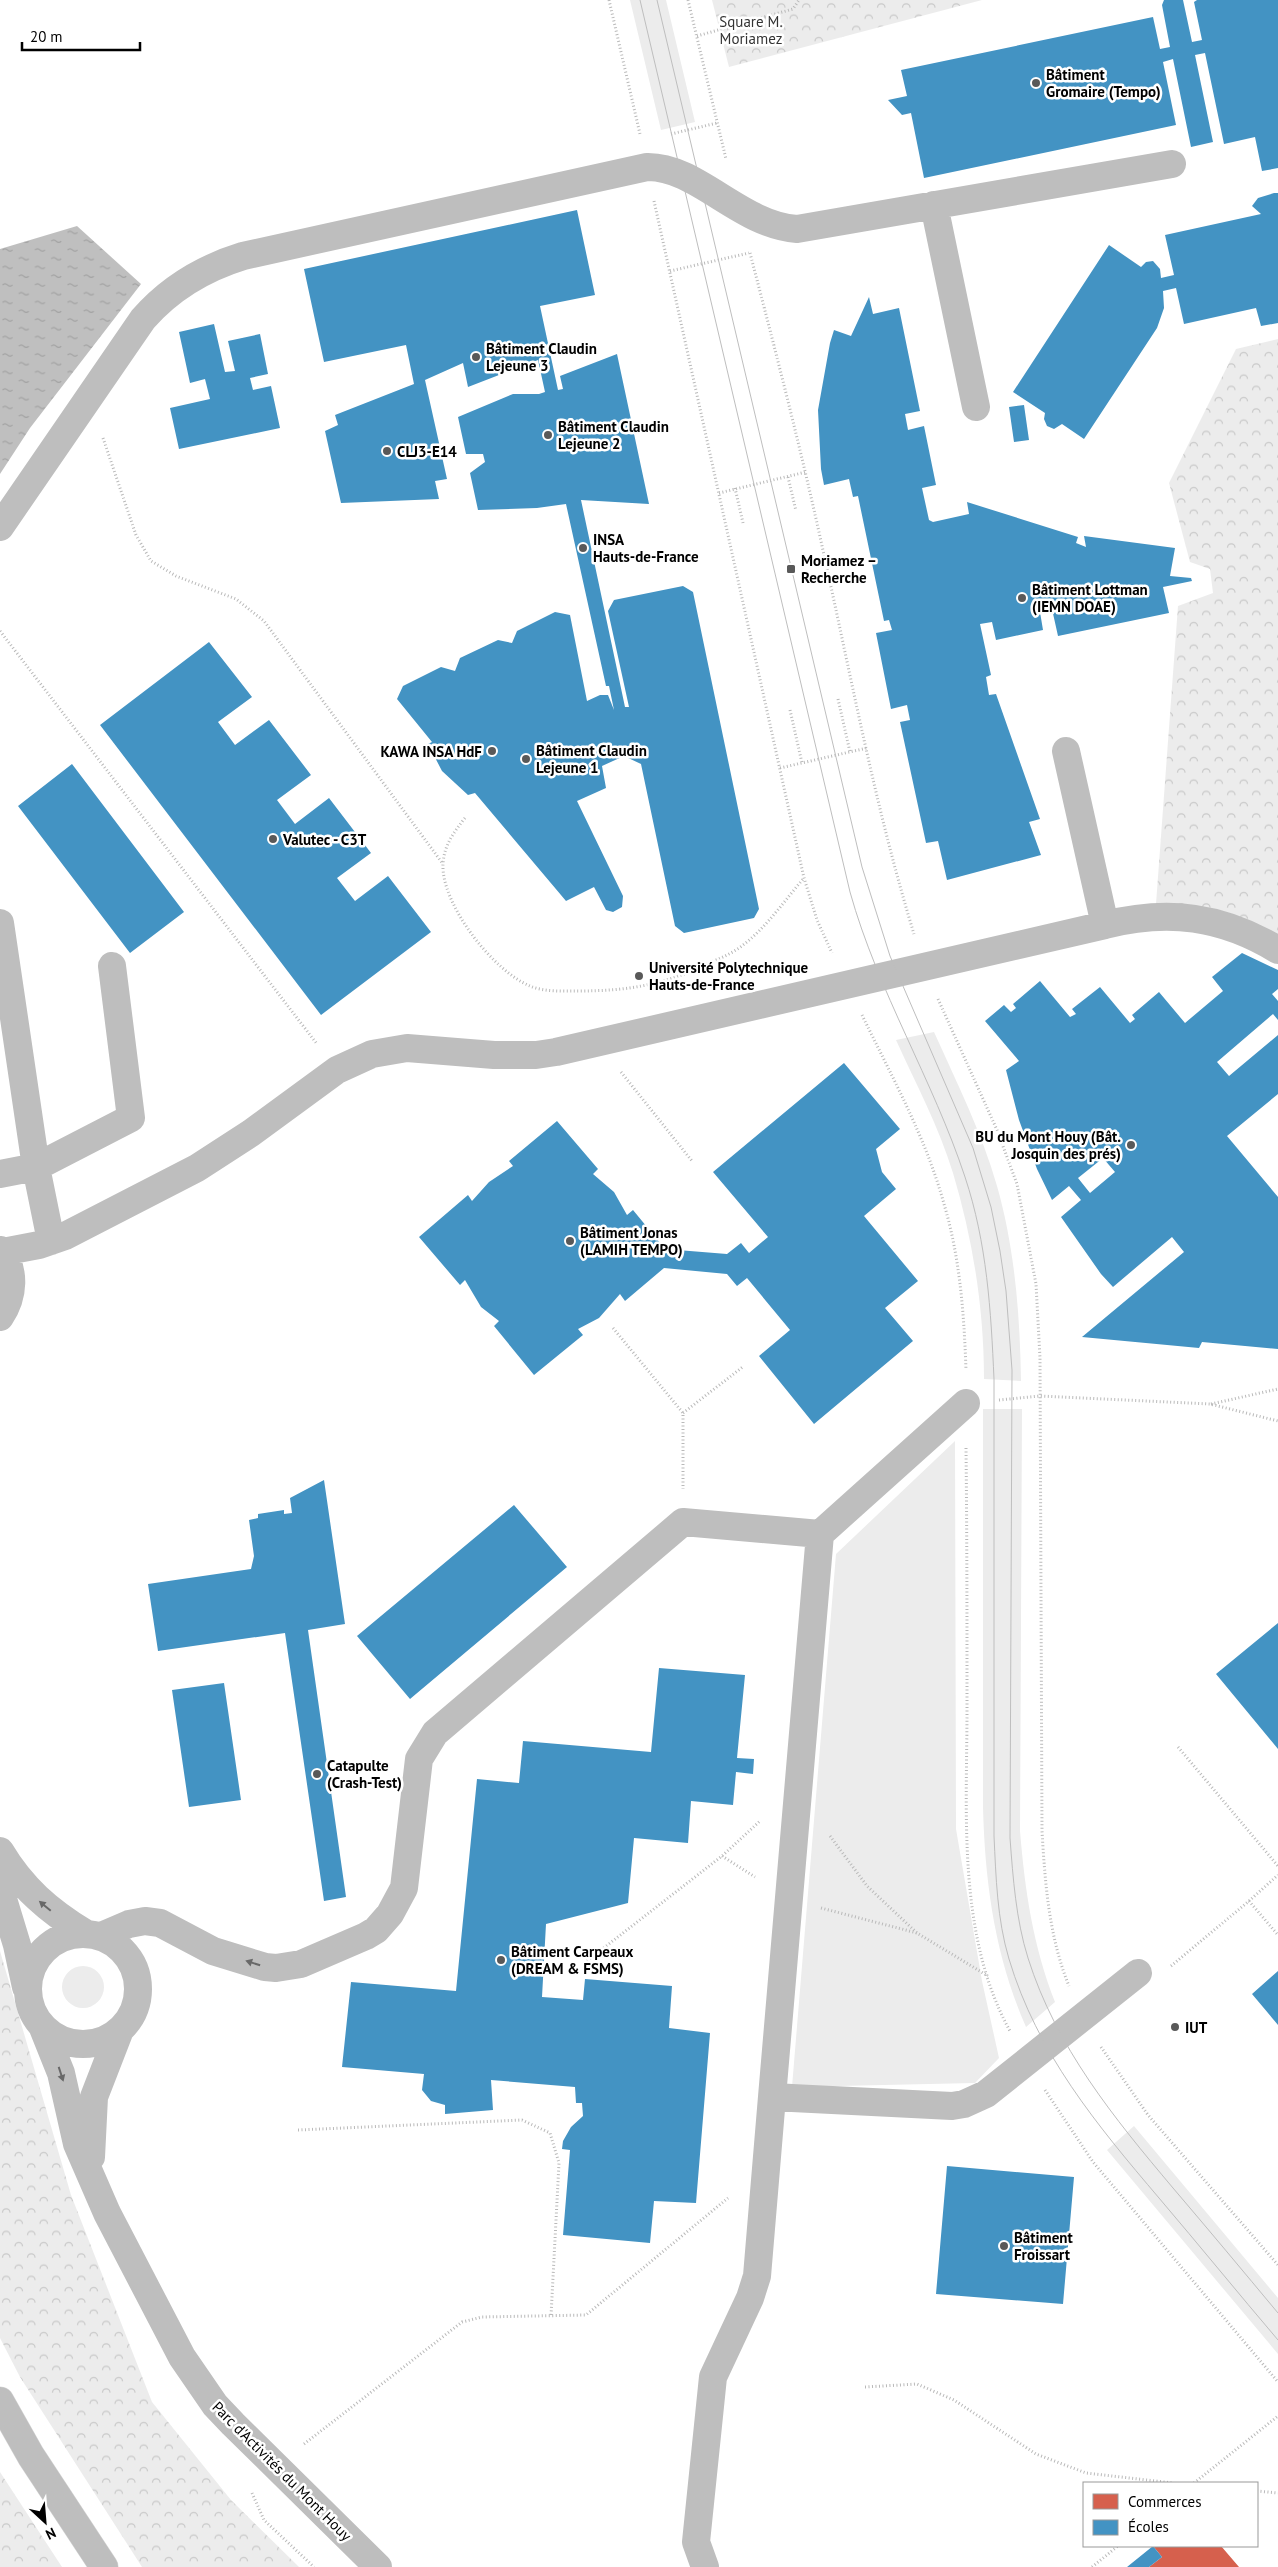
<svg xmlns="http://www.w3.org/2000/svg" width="1278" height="2567" font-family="'PT Sans',sans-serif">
	<defs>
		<pattern id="forest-crowns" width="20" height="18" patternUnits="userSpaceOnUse" patternTransform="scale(1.25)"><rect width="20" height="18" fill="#ececec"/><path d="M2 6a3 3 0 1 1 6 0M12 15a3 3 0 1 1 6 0" fill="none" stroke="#c9c9c9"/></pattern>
		<pattern id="water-ripples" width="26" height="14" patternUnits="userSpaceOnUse" patternTransform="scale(1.25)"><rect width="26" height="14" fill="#bfbfbf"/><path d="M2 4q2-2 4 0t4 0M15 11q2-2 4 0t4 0" fill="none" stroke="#a2a2a2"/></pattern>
	</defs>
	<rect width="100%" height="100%" fill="#fff"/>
	<!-- grass -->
	<path fill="#ececec" d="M630 0H666L695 122 661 130Z
		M934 1032C957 1083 982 1133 997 1186 1015 1249 1020 1316 1021 1381L984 1379C984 1309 973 1240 953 1173 939 1127 916 1084 896 1040Z
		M983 1409H1022L1020 1831C1025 1891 1033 1946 1055 2002L1026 2027C995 1956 985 1884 983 1807Z
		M955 1441 956 1829 982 1981 999 2058 975 2083 792 2087 836 1554Z
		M62 1987a21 21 0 1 1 42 0a21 21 0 1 1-42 0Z
		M1134 2126 1278 2298V2354L1107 2150Z"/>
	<!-- forest -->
	<path fill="url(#forest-crowns)" d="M712 0H982L729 67Z
		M1278 339V934L1156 904 1178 606 1213 593 1210 569 1190 562 1169 483 1236 349Z
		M0 1951 71 2195 152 2402 231 2500 299 2567H142L20 2377 0 2338Z
		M0 2472 62 2567H0Z"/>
	<!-- water -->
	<path fill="url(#water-ripples)" d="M77 226 141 284 30 428 0 474V249Z"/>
	<!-- shops -->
	<path fill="#d6604d" d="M1153 2546H1221L1239 2567H1149L1162 2557Z"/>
	<!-- schools -->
	<path fill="#4393c3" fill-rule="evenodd" d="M1164 0H1183L1192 42 1202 40 1194 2 1197 0H1278V168L1262 171 1255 137 1224 144 1205 53 1195 55 1213 142 1191 147 1173 59 1163 62 1176 125 924 178 911 113 902 115 888 100 907 96 901 70 1153 17 1160 49 1170 47 1162 5Z
		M1274 193H1278V323L1261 326 1256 308 1184 324 1176 288 1163 291 1164 308 1157 328 1084 439 1062 424 1054 429 1047 426 1044 419 1045 413 1013 392 1109 245 1141 267 1146 262 1153 261 1160 269 1161 278 1174 275 1165 235 1261 214 1252 206 1258 198Z
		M577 210 595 295 540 306 558 390 563 389 560 376 617 354 649 504 581 500 625 707H629L608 611 614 600 683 586 693 592 759 909 754 918 684 933 675 926 641 764 624 756 602 766 606 788 577 801 623 896 622 907 613 912 606 910 594 887 566 901 475 793 468 795 442 771 428 744 432 742 397 699 403 686 441 667 455 671 460 658 498 640 512 643 517 631 555 612 570 615 587 701 600 695H608L614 710 609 686H606L566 504 537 508 478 510 470 473 485 462 483 454H466L458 417 513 394H539L545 392 538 360 468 387 463 363 425 380 447 479 435 481 439 499 341 503 325 431 338 425 335 415 414 384 406 345 324 362 304 269Z
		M869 297 873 314 899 308 920 411 905 414 908 430 924 426 936 485 922 488 929 520 933 522 969 514 967 502 1078 537 1076 543 1086 547 1084 536 1175 548 1170 576 1191 578 1192 581 1163 587 1169 613 1058 636 1052 609 1040 612 1043 630 996 640 992 622 980 624 991 675 986 677 989 695 996 694 1040 819 1029 822 1041 855 947 880 938 841 926 843 900 722 910 720 907 705 891 709 876 633 892 630 889 620 884 621 858 496 853 497 849 479 824 485 821 469 818 410 830 343 834 330 851 336Z
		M214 324 225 372 235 371 228 341 260 334 268 374 250 378 253 390 271 386 280 428 179 449 170 408 210 399 205 379 190 383 179 332Z
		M1024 405 1029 440 1014 442 1009 407Z
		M209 642 252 697 218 722 235 745 269 720 311 775 277 800 295 824 329 798 371 853 337 878 355 901 388 876 431 932 321 1015 100 725Z
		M72 764 184 912 130 953 18 806Z
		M1242 953 1278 970V989L1272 994 1278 1001V1020L1273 1014 1217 1062 1229 1076 1278 1035V1094L1227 1136 1278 1197V1349L1202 1342 1199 1348 1082 1337 1184 1252 1172 1237 1113 1287 1101 1274 1061 1217 1081 1200 1069 1186 1052 1200 1037 1169 1019 1120 1006 1070 1019 1061 985 1021 1004 1005 1011 1012 1016 1008 1013 1004 1040 981 1070 1017 1076 1014 1072 1009 1100 987 1130 1023 1135 1019 1132 1015 1159 992 1185 1023 1223 991 1212 977ZM1103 1158 1115 1172 1090 1193 1078 1178Z
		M844 1063 900 1129 876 1149 882 1172 896 1189 864 1216 918 1281 885 1308 913 1341 814 1424 759 1356 790 1330 747 1278 737 1286 727 1274 664 1268 625 1301 620 1294 599 1318 578 1329 583 1335 534 1375 494 1326 499 1321 481 1307 465 1280 460 1285 419 1237 468 1195 472 1201 489 1182 513 1166 509 1161 557 1121 598 1169 593 1174 614 1192 627 1215 633 1210 665 1249 727 1254 741 1243 749 1253 768 1237 713 1172Z
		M324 1480 345 1624 308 1630 346 1897 324 1901 285 1633 158 1651 148 1584 251 1569 254 1556 249 1520 258 1518V1514L284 1510V1514L292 1513 290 1498Z
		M514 1505 567 1567 410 1699 357 1636Z
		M1278 1623V1749L1216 1674Z
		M659 1668 745 1675 737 1758 754 1759 753 1774 736 1772 733 1805 691 1801 688 1843 634 1838 628 1903 546 1924 542 1997 583 2000 585 1979 672 1986 669 2028 710 2033 696 2203 654 2201 650 2243 563 2235 570 2150 562 2149 563 2141 571 2127 583 2116 582 2103H576L575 2087 491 2080 493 2110 445 2114V2105L431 2101 422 2090 424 2074 342 2067 351 1982 456 1991 477 1779 519 1783 523 1741 651 1752Z
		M224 1683 241 1800 189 1807 172 1690Z
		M1278 1971V2025L1252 1994Z
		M947 2166 1074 2177 1063 2304 936 2294Z
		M1153 2546 1162 2557 1149 2567H1127Z"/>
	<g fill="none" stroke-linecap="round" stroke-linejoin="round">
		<!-- major casing -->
		<g stroke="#dbdbdb" stroke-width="29">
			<path id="major" d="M0 2401 31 2456 104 2567"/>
		</g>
		<!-- path -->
		<path stroke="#b9b9b9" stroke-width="3" stroke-dasharray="1 2.5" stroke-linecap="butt" d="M609 0 640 134
			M688 0 726 159
			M697 36 793 9 799 0
			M671 134 717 123
			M654 201 804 878 817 920 832 953
			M750 253C776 353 802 453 824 555 852 681 876 810 914 934
			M670 271 749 253
			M103 438 136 535 151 561 176 576 236 599 264 621 443 864
			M788 477 796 511
			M735 488 743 523
			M719 493 806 472
			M0 631 317 1044
			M838 699 850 752
			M790 710 802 763
			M780 768 867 748
			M465 818C454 832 444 845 443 864 441 904 493 971 530 986 544 992 562 991 578 991 628 991 664 985 709 963 721 958 733 953 743 945 766 928 785 900 804 878
			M938 999 997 1130 1017 1184 1036 1284 1040 1358 1042 1831C1045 1883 1049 1937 1069 1986
			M862 1015C892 1077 926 1138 944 1204 960 1258 964 1313 966 1370
			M621 1072 692 1161
			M613 1328 683 1413V1489
			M999 1400 1040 1396 1210 1404 1278 1421
			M1211 1404 1278 1389
			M683 1413 744 1366
			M966 1448C967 1535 967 1622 967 1709 967 1814 957 1935 1010 2031
			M1178 1747 1278 1866
			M830 1836 867 1886 917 1933 988 1976
			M722 1856 755 1877
			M1249 1901 1278 1875
			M821 1908 917 1933
			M587 1961 722 1856 760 1821
			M1171 1966 1249 1901 1278 1935
			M1101 2047 1148 2115 1278 2265
			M1045 2090 1093 2162 1278 2382
			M298 2130 522 2120 550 2133 559 2163 551 2316
			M865 2387 917 2384 954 2400 1036 2454 1086 2473 1173 2483
			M304 2444 462 2322 482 2317 586 2315 728 2198
			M1194 2483 1278 2416
			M1257 2491 1278 2493
			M252 2493 264 2520 314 2567
			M1092 2567 1118 2546"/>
		<!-- minor -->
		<path stroke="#bebebe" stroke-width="28" d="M934 205 976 407
			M0 527 143 319C170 288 204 268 243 256L647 167C697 166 740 225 797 229L1172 164
			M0 923 36 1167 51 1241
			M1105 925C1168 909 1222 916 1278 950
			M0 1174 36 1167 131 1118 112 966
			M0 1250C16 1270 14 1296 0 1317
			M2 1252 39 1245 65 1236 197 1168 251 1133 337 1070 372 1054 407 1048 494 1055H536L556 1052 1105 925 1066 751
			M0 1851C22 1888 49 1911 85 1933
			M0 1889 17 1945 26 1987
			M28 1989a55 55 0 1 1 110 0a55 55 0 1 1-110 0Z
			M101 1936 129 1924 145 1921 160 1923 213 1951 265 1967 276 1968 301 1964 366 1936 376 1930 390 1914 404 1888 419 1759 435 1733 683 1522 820 1534
			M43 2028 61 2073 77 2144 107 2213 182 2357 215 2405 233 2424 378 2567
			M772 2097 820 1534 966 1403
			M91 2157 94 2097 120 2030
			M705 2567 696 2542 713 2377 750 2298 757 2276 772 2097 952 2106 964 2104 986 2094 1138 1973"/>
		<!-- major -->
		<use href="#major" stroke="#bebebe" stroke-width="28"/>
		<!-- tram -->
		<path stroke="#bebebe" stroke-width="1" d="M640 0 850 892C878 992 933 1080 965 1177 987 1243 991 1311 994 1379V1836C996 1877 997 1919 1009 1959 1037 2053 1097 2125 1159 2198 1199 2245 1238 2293 1278 2340
			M657 0 862 867 890 956 973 1148 991 1207 1000 1251 1006 1291 1012 1370 1010 1838C1013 1878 1016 1920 1028 1958 1056 2047 1114 2118 1173 2188 1208 2229 1243 2271 1278 2313"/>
	</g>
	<!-- one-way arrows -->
	<defs><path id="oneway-solid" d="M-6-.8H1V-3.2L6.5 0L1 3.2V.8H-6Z" transform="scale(1.25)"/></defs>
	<g fill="#686868">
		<use href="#oneway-solid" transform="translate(45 1906) rotate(-140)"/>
		<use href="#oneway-solid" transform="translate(253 1963) rotate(-162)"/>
		<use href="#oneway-solid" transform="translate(61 2074) rotate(72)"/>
	</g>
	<!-- markers -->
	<g fill="#595959" stroke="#fff" stroke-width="2">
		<circle cx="1036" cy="83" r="5"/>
		<circle cx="476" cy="357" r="5"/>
		<circle cx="548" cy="435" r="5"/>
		<circle cx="387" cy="451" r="5"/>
		<circle cx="583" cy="548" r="5"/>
		<rect x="786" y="564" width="10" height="10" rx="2.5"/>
		<circle cx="1022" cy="598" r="5"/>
		<circle cx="492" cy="751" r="5"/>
		<circle cx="526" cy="759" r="5"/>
		<circle cx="273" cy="839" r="5"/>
		<circle cx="639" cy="976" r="5"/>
		<circle cx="1131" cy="1145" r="5"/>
		<circle cx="570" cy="1241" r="5"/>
		<circle cx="317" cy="1774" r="5"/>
		<circle cx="501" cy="1960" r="5"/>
		<circle cx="1175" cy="2027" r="5"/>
		<circle cx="1004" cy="2246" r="5"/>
	</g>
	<g text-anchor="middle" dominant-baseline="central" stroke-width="5" stroke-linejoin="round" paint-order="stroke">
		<!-- park labels -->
		<g font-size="15" fill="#333" stroke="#fff">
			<text x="751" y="21">Square M.<tspan x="751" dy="17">Moriamez</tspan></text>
		</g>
		<!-- poi labels -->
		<g font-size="15" font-weight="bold" fill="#000" stroke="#fff" text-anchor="start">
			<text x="1046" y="74">Bâtiment<tspan x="1046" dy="17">Gromaire (Tempo)</tspan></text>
			<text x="486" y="348">Bâtiment Claudin<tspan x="486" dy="17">Lejeune 3</tspan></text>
			<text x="558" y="426">Bâtiment Claudin<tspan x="558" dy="17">Lejeune 2</tspan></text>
			<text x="397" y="451">CLJ3-E14</text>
			<text x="593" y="539">INSA<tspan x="593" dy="17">Hauts-de-France</tspan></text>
			<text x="801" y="560">Moriamez –<tspan x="801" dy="17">Recherche</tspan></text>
			<text x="1032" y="589">Bâtiment Lottman<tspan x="1032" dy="17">(IEMN DOAE)</tspan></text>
			<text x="536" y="750">Bâtiment Claudin<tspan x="536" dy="17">Lejeune 1</tspan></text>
			<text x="482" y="751" text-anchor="end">KAWA INSA HdF</text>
			<text x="283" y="839">Valutec - C3T</text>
			<text x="649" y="967">Université Polytechnique<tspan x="649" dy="17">Hauts-de-France</tspan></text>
			<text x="1121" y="1136" text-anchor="end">BU du Mont Houy (Bât.<tspan x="1121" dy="17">Josquin des prés)</tspan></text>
			<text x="580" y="1232">Bâtiment Jonas<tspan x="580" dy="17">(LAMIH TEMPO)</tspan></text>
			<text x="327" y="1765">Catapulte<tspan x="327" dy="17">(Crash-Test)</tspan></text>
			<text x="511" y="1951">Bâtiment Carpeaux<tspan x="511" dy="17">(DREAM &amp; FSMS)</tspan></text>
			<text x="1185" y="2027">IUT</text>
			<text x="1014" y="2237">Bâtiment<tspan x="1014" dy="17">Froissart</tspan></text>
		</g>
		<!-- street labels -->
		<g font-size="15" fill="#000" stroke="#fff">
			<text transform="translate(282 2471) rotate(45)">Parc d'Activités du Mont Houy</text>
		</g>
	</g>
	<!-- legend -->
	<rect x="1083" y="2482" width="175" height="65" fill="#ffffff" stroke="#999999"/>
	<rect x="1093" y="2494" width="25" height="15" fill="#d6604d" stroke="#999999"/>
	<text x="1128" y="2507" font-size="15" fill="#000000">Commerces</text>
	<rect x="1093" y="2520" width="25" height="15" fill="#4393c3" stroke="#999999"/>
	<text x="1128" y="2532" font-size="15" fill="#000000">Écoles</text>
	<!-- north arrow -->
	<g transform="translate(45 2522) rotate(154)" stroke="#ffffff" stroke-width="4" paint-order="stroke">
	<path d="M0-4L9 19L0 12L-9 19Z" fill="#000000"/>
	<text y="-8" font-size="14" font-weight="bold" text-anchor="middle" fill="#000000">N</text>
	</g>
	<!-- scale -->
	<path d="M22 42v8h118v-8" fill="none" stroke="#000000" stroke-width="2.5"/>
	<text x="30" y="42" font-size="15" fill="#000000" stroke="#ffffff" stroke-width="4" paint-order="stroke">20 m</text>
</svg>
